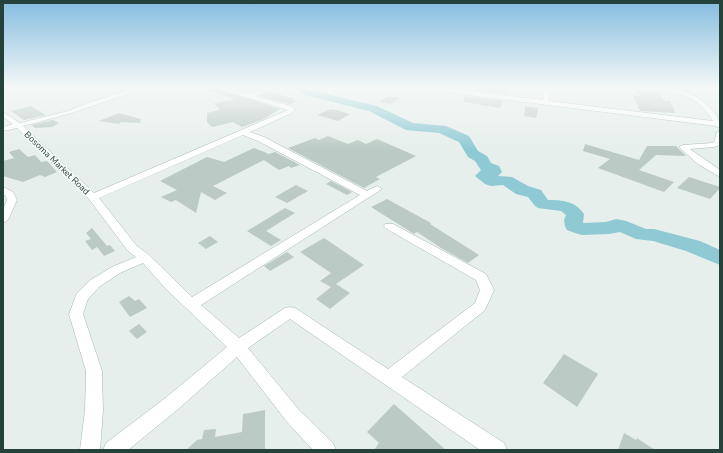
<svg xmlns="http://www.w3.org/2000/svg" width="723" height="453" font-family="'Nunito Sans',sans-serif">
	<rect width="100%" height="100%" fill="#e6efeb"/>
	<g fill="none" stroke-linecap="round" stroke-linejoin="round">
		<!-- river -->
		<path fill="#8ec9d4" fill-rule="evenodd" d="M296 88H308L313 91 377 106 413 123 446 126 469 136 478 151 487 156 491 163 499 166 502 172 498 176 512 177 528 186 541 190 548 200C563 200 575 201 584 214L583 223 606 222 616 219 626 221 646 229H654L700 241 720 250V265L686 251 653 241 636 239 620 232 609 234 582 235 575 233 567 230 565 226 564 220 566 215 561 211 538 208 535 206 528 197 516 194 503 185 491 186 485 184 475 176 481 170 475 161 468 157 459 142 439 133 406 130 369 111 305 95Z"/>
	</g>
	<!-- building -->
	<path fill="#bbcac4" d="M205 88H214L280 109 262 120 242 127 233 122 212 127 207 122V113L220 110 214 103 236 99 205 90Z
		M226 88H258L261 89 247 92Z
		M465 88H507L505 94Z
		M636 90 657 92 665 101H670L675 113 640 111 633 95 641 96Z
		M269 91 295 99 292 100 297 101 290 104 259 96Z
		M388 96 400 98 391 104 379 102Z
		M464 96 503 101 500 108 464 102Z
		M31 106 46 115 24 120 11 111Z
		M525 106 538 108 536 118 524 116Z
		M331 109 336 110 350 114 338 121 317 115Z
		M119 113 141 119 140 123 121 122 119 124 99 121Z
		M53 120 59 123 52 127 35 128 31 125Z
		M328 136 348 144 358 140 366 144 377 139 416 156 376 177 380 179 364 188 288 148 315 138 319 140Z
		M585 144 639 160 647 146H676L686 156 656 155 639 170 674 182 664 192 598 168 610 159 583 151Z
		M254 148 269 154 275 152 300 165 291 168 289 166 279 170 264 160 213 186 227 193 215 200 201 192 196 213 176 200 171 202 161 197 177 190 160 181 207 157 224 162Z
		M19 149 28 157 35 155 41 162 47 161 57 172 45 177 40 175 23 182 3 176V161L14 158 9 152Z
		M689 177 720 187V188L710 199 677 188Z
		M331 181 352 192 347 195 326 184Z
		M296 185 308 191 287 203 275 197Z
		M387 199 431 223 430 224 479 255 468 263 441 248 417 232 414 234 371 207Z
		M285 208 295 213 266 231 281 240 271 246 247 231Z
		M92 228 107 246 110 245 115 251 104 256 97 247 92 250 85 241 91 239 86 233Z
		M210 236 218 242 206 249 198 243Z
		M324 238 364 265 336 284 350 293 330 309 316 299 331 287 320 281 331 273 300 252Z
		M287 252 294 257 270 271 264 266Z
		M129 296 135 301 139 299 147 308 130 317 119 302Z
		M139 324 147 332 137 339 129 331Z
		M564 354 598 374 577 407 543 383Z
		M394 404 446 450H374L379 443 367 432Z
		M265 410V450H186L197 440 202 439 204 430 216 429 215 437 242 432 243 414Z
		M624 433 636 440 637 438 655 450H618Z"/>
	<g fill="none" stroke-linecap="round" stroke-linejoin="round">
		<!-- minor casing -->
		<g stroke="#a8b8b2" stroke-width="1">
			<path id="minor" d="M136 88H145L72 113 23 126 94 193 288 110 215 88C226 88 236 93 247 94 254 94 263 88 272 88L255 96 291 106 295 110 292 113 250 132 264 137 367 191 377 186 382 189 201 305 239 338 285 308 290 307 295 308 388 369 475 303 480 290 476 280 385 228 384 226 385 224H393L486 274 494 290 485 310 402 377 504 443 507 450H480L290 319 248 348 299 410 333 443 336 450H313L287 422 237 357 176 411 128 450H103L106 443 164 399 227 347 166 289 143 263 120 273 99 287 88 299 83 314 102 371 103 410 100 450H80L85 410 86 371 69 314 77 293 89 281 112 267 136 257 128 251 89 199 17 128 3 131V127L13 124 3 117V112L20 123 68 111 88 103ZM243 135 258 141 360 195 192 297 149 255 136 245 99 198Z
				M426 88H443L543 100 544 88H550L549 101 713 121C695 92 675 92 644 90L641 88C667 87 693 88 711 109 717 115 720 120 720 128L716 126 429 90Z
				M717 132H720V145L714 147 690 149 720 170V177L698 164 679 147 683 145 712 143 714 142Z
				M3 187 13 192 17 200 8 220 3 223V209L7 200 6 196 3 194Z"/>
		</g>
		<!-- minor -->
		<use href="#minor" fill="#fff" fill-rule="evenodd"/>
	</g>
	<!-- sky -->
	<linearGradient id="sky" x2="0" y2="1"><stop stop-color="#84bce0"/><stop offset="0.58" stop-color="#f4f8f6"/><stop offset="1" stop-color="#f4f8f6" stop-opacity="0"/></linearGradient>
	<rect width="723" height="151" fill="url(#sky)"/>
	<g text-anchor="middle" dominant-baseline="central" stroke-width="3" stroke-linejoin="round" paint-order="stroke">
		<!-- far-street labels -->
		<g font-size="9" fill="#24423a" stroke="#f7fbf9">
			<text transform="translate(57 163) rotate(44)">Bosoma Market Road</text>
		</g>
	</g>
	<!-- border -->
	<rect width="723" height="453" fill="none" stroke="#24423a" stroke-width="8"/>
</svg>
